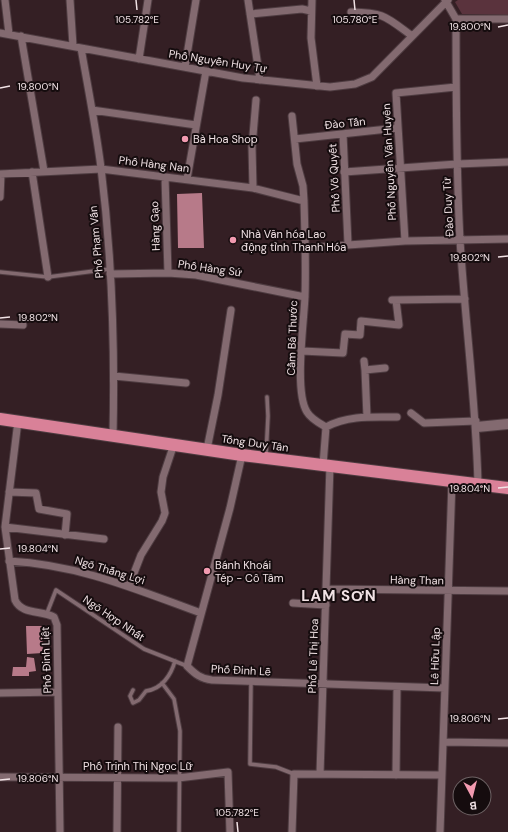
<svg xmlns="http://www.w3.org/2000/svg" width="508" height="832" font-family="'DM Sans',sans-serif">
	<rect width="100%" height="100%" fill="#341f24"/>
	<!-- green -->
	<path fill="#5a333d" d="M458 0H508V15L462 14 455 2Z"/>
	<!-- building -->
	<path fill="#b77a89" d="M202 193 204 248H178L177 194Z
		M26 626H42L43 653 27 654Z
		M27 657 34 658 36 671 29 672V676H12L13 667H26Z"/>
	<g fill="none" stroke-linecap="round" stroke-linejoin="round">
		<!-- lane casing -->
		<g stroke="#4e3c41" stroke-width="5.5">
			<path id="lane" d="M0 272 48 277 110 269
				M266 456 268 416 267 397
				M47 613 56 590 144 649 187 666
				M251 682 250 764 276 767 294 774
				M162 683 174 699 180 731 179 832
				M133 690 130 696 133 703 139 700 146 691C162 689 171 675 175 661"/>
		</g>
		<!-- street casing -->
		<g stroke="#4e3c41" stroke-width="9">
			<path id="street" d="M5 0 9 34
				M70 0 73 46
				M248 0 260 80
				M312 0 311 38 317 86
				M445 0 456 19C456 92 456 166 460 240 465 321 476 402 478 484
				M351 12C385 13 385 16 412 36
				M250 14 302 9 311 11
				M456 19H508
				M0 33 243 78 330 87 355 84 372 77 448 0
				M21 36 44 171
				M81 48C88 88 96 128 101 168 112 257 115 346 113 435
				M139 59 148 0
				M185 67 196 0
				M92 110 196 125
				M292 116 297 164 303 186 304 201C305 233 306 265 305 296 304 322 294 392 307 412 311 419 319 423 326 427
				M343 134 348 244
				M295 139 397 128
				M32 172 48 277
				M344 172 457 164 508 162
				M0 174 101 169 253 188 304 201
				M165 177 168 273
				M187 179 206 71
				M253 188 252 147 256 100
				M0 197 1 174
				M405 241 396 93 456 87
				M305 248 405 241 508 239
				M110 274 168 273 196 275 305 297
				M392 300 465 299
				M0 324 23 325
				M302 351 343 353 345 334 360 335 361 321 399 325 396 300
				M364 361 365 370
				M114 376 186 383
				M411 413 424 423 476 421
				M367 417 365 370 385 368
				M18 421 5 527 15 600C22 615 41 610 54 617L57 625 60 832
				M326 427C348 415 373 417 397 417
				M207 449 218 395 231 310
				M242 455 230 508 187 666C195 674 201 679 212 680L445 688
				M323 465 326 427
				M9 492 36 493 39 509 67 514 65 535
				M5 527 104 539
				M9 561C80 565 135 589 201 613
				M129 586 141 555 162 521 165 513 161 492 163 477 174 444
				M326 589 508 591
				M293 603 326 605
				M0 693 58 692
				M444 742 508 743
				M320 774 330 465
				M396 775 397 688
				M0 777 178 778 228 772 230 832
				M117 832 118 727
				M292 832 294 774 442 775
				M440 832 452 481"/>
		</g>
		<!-- secondary casing -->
		<g stroke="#4e3c41" stroke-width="12">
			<path id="secondary" d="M477 427 508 424"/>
		</g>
		<!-- highway casing -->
		<g stroke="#4e3c41" stroke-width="14">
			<path id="highway" d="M0 419 242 455 508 488"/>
		</g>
		<!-- lane -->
		<use href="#lane" stroke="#836a70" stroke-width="3.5"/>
		<!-- street -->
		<use href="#street" stroke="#836a70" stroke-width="7"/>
		<!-- secondary -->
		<use href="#secondary" stroke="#836a70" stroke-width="10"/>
		<!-- highway -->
		<use href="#highway" stroke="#d98198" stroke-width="12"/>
	</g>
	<!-- ticks -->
	<path fill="none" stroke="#f1e2e5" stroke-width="1.5" d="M136 0 137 10M354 0 355 10M498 27 508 25M0 88 10 86M498 257 508 256M0 318 10 317M498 488 508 487M0 549 10 548M498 719 508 718M0 780 10 779M237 822 238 832"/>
	<!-- markers -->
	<g fill="#f29ab0" stroke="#150c0e" stroke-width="1.5">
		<circle cx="185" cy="139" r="4"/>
		<circle cx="233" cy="240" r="4"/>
		<circle cx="207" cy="571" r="4"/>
	</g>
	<g text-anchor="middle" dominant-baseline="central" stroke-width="4" stroke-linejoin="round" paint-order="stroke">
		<!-- street labels -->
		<g font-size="11" fill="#f1e2e5" stroke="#150c0e">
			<text transform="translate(218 61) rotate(9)">Phố Nguyễn Huy Tự</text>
			<text transform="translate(345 123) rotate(-6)">Đào Tấn</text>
			<text transform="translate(389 162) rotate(-93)">Phố Nguyễn Văn Huyên</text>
			<text transform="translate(154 164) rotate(7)">Phố Hàng Nan</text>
			<text transform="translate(334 178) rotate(-93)">Phố Võ Quyết</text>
			<text transform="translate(448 207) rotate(-93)">Đào Duy Từ</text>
			<text transform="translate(155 226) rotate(-92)">Hàng Gạo</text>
			<text transform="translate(96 242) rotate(-95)">Phố Phạm Vấn</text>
			<text transform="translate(210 268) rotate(8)">Phố Hàng Sứ</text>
			<text transform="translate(292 338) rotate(-88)">Cầm Bá Thước</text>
			<text transform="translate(255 443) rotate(8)">Tống Duy Tân</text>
			<text transform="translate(110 570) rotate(17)">Ngõ Thắng Lợi</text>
			<text transform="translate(417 580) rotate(1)">Hàng Than</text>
			<text transform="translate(114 618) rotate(34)">Ngõ Hợp Nhất</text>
			<text transform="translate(313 656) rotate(-88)">Phố Lê Thị Hoa</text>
			<text transform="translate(435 656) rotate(-88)">Lê Hữu Lập</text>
			<text transform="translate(46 660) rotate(-92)">Phố Đinh Liệt</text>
			<text transform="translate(241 670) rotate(3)">Phố Đinh Lễ</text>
			<text x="138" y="766">Phố Trịnh Thị Ngọc Lữ</text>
		</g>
		<!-- poi labels -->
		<g font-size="11" fill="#f1e2e5" stroke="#150c0e" text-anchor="start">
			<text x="193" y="139">Bà Hoa Shop</text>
			<text x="241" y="234">Nhà Văn hóa Lao<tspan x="241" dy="13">động tỉnh Thanh Hóa</tspan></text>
			<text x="215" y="565">Bánh Khoái<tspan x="215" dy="13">Tép - Cô Tâm</tspan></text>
		</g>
		<!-- district labels -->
		<g font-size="15" font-weight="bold" letter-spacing="1" fill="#f1e2e5" stroke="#150c0e">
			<text x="339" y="596">LAM SƠN</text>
		</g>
	</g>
	<g font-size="10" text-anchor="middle" fill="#f1e2e5" stroke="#150c0e" stroke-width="4" stroke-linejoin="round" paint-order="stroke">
		<text x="137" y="23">105.782°E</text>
		<text x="355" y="23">105.780°E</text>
		<text x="470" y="30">19.800°N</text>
		<text x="38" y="90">19.800°N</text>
		<text x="470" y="261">19.802°N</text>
		<text x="38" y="321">19.802°N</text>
		<text x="470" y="492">19.804°N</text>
		<text x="38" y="552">19.804°N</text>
		<text x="470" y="722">19.806°N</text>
		<text x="38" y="782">19.806°N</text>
		<text x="237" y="816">105.782°E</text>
	</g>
	<!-- north arrow -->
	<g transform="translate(472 796) rotate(173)"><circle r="19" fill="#150c0e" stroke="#6d6264"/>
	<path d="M0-3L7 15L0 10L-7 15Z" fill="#f29ab0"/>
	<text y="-6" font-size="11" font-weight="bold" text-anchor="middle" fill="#f1e2e5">B</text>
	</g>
</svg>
